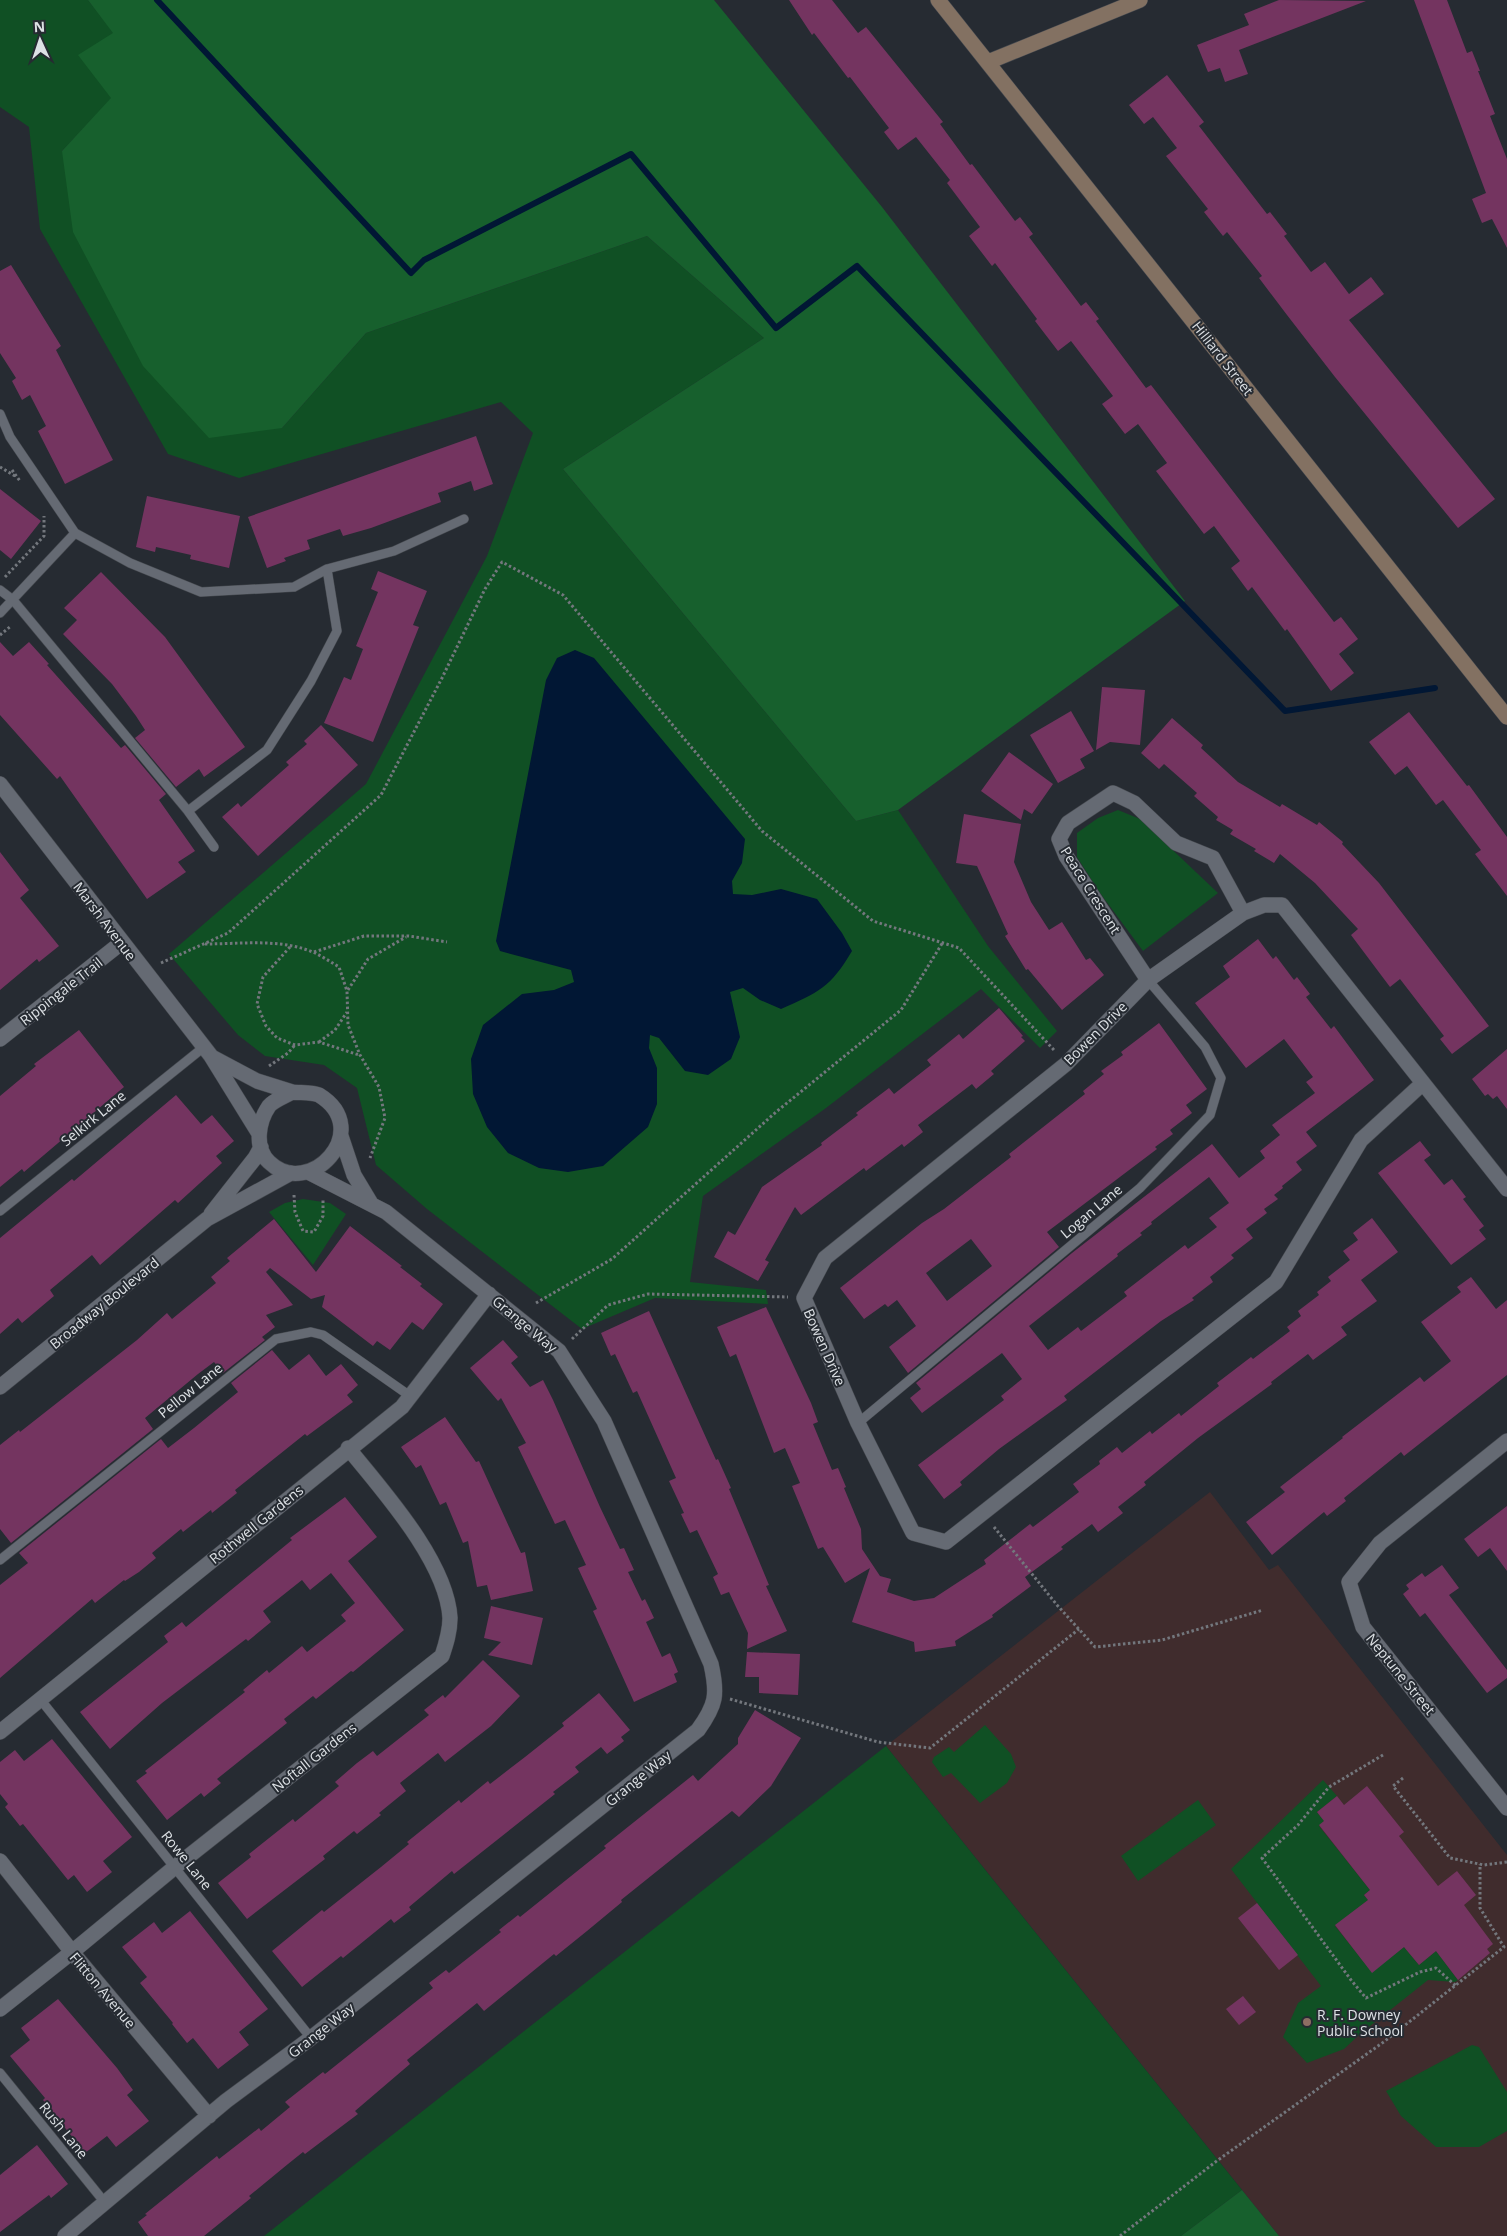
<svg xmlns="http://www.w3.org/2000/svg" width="1507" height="2236" font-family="'Open Sans',sans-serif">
	<rect width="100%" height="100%" fill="#262b32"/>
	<!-- education -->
	<path fill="#402c2d" d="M1210 1492 1269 1570 1278 1565 1507 1855V2236H1279L886 1746Z"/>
	<!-- green -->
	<path fill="#105024" d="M0 0H88L114 33 112 98 62 151 282 428 366 333 647 236 764 338 563 469 856 821 898 810 988 946 1057 1031 1040 1048 981 989 826 1108 703 1196 690 1282 766 1290 768 1304 655 1298 582 1329 427 1209 376 1165 357 1088 324 1065 265 1056 238 1035 169 954 366 784 487 556 533 433 501 402 239 478 168 454 40 229 29 127 0 107Z
		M1118 810 1140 819 1218 893 1143 951 1100 893 1077 857V833L1098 818Z
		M303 1199 330 1203 346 1214 313 1265 269 1212 285 1203Z
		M985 1725 1011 1754 1016 1767 1007 1783 980 1803 951 1773 943 1777 932 1762 934 1757 949 1747 954 1752Z
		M886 1746 1242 2190 1181 2236H264Z
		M1323 1780 1337 1796 1317 1812 1324 1821 1319 1826 1370 1890 1364 1895 1368 1900 1335 1926 1372 1972 1404 1947 1419 1965 1436 1951 1458 1980 1455 1982 1428 1980 1360 2034 1344 2049 1307 2063 1283 2037 1298 2003 1321 1986 1231 1869Z
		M1198 1800 1216 1825 1138 1881 1121 1856Z
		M1472 2045 1479 2047 1507 2092V2131L1479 2147H1436L1401 2116 1386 2091Z"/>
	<!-- forest -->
	<path fill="#17602d" d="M88 0H714L882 207 1185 601 898 810 856 821 563 469 764 338 647 236 366 333 282 428 209 438 143 366 73 232 62 151 111 98 78 55 113 33Z
		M1242 2190 1279 2236H1181Z"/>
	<!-- water -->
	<path fill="#011734" d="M575 650 594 658 745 839 742 863 732 881 733 894 752 895 781 889 817 899 842 933 852 951C830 988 819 992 781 1009L760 1000 743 988 730 992 740 1037 731 1059 708 1075 685 1071 659 1038 650 1035 649 1048 657 1068V1104L648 1127 603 1166 568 1172 539 1168 508 1153 487 1127 473 1094 471 1059 483 1025 522 994 554 990 574 982 571 970 500 951 496 941 546 680 557 658Z"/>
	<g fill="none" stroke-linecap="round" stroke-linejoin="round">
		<!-- stream -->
		<path stroke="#011734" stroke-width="6" d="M157 0 411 273 424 260 631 154 776 328 857 266 1285 711 1435 688"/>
	</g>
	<!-- building -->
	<path fill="#743460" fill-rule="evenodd" d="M789 0H832L858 33 866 27 943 122 940 124 970 165 972 164 1015 221 1020 217 1033 234 1029 237 1081 306 1086 302 1099 319 1096 321 1146 388 1151 385 1334 622 1341 617 1358 639 1339 654 1354 673 1331 691 1287 629 1285 631 1252 587 1248 591 1231 568 1240 561 1214 526 1204 534 1156 471 1167 463 1138 424 1125 434 1102 404 1113 396 1071 341 1058 351 1035 321 1037 319 995 263 992 266 969 236 980 227 947 183 950 180 916 137 898 150 884 132 889 128 850 77 848 78 814 33 812 35Z
		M1279 0 1366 1 1239 50 1248 74 1225 82 1220 68 1208 72 1197 45 1249 25 1244 14Z
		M1414 0H1447L1467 53 1472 51 1480 71H1478L1495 114 1490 116 1507 159V248L1492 219 1482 223 1472 199 1486 193Z
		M1167 75 1204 122 1199 126 1267 214 1270 212 1287 234 1284 236 1311 272 1325 262 1349 294 1371 277 1384 294 1349 320 1495 499 1458 528 1335 377 1287 315 1259 278 1262 276 1227 232 1223 236 1204 212 1208 209 1166 156 1177 148 1153 117 1144 124 1129 105Z
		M11 265 61 346 56 350 113 460 65 484 38 431 46 426 30 395 22 400 12 381 16 378 0 353V271Z
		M476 436 493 484 474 491 471 481 438 493 441 502 371 528 343 536 340 529 307 540 310 549 284 558 286 561 267 568 248 517Z
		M0 489 41 521 11 559 0 550Z
		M147 496 240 516 229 568 190 559 191 555 156 547 155 552 136 547Z
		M378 571 427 591 413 625 419 627 373 742 324 723 344 677 351 680 363 649 356 646 378 592 371 589Z
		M101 572 165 637 245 747 204 777 199 769 176 787 135 738 145 730 136 716 112 684 63 634 77 620 64 608Z
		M0 642 13 656 29 642 49 664 47 665 121 748 125 745 166 794 159 800 195 851 178 862 186 872 147 899 60 776 57 779 0 715Z
		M1102 687 1145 690 1140 745 1110 742 1096 750Z
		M1071 711 1094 751 1080 759 1085 768 1058 783 1030 735Z
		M1409 712 1467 786 1469 785 1507 837V896L1475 854 1481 850 1443 800 1436 805 1407 766 1395 775 1369 742Z
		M1172 718 1203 745 1201 748 1238 782 1280 807 1282 804 1317 825 1319 822 1343 842 1342 844 1379 883 1489 1026 1452 1054 1440 1039 1444 1036 1400 979 1390 987 1351 935 1358 929 1315 883 1280 854 1274 863 1254 851 1256 849 1230 834 1233 830 1216 820 1218 817 1194 796 1197 793 1164 764 1159 769 1141 753Z
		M321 725 358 765 258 856 222 817 238 803 241 807 289 765 286 762 307 744 304 741Z
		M1009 752 1053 784 1032 814 1024 809 1021 820 981 791Z
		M964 814 1021 824 1014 862 1031 902 1049 930 1062 922 1086 960 1090 958 1104 975 1062 1010 1028 969 1026 970 1005 936 1008 934 977 866 956 863Z
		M0 852 29 890 20 898 59 946 39 962 37 959 0 990Z
		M1258 939 1273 959 1276 956 1294 980 1297 977 1310 994 1306 997 1331 1029 1334 1026 1374 1080 1306 1132 1317 1146 1296 1162 1302 1170 1282 1186 1283 1188 1274 1195 1278 1199 1264 1209 1267 1213 1246 1229 1253 1238 1231 1255 1234 1258 1210 1277 1213 1282 1192 1298 1194 1300 1161 1321 1064 1396 1067 1400 999 1449 960 1482 962 1485 944 1499 918 1465 1004 1400 1001 1396 1022 1379 1002 1353 922 1413 910 1398 921 1389 916 1383 1072 1253 1212 1144 1239 1178 1265 1158 1260 1151 1280 1135 1272 1125 1315 1093 1306 1082 1313 1077 1284 1039 1246 1068 1195 1003 1230 977 1223 966ZM1209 1177 1229 1203 1209 1218 1217 1227 1188 1249 1185 1245 1124 1292 1127 1296 1081 1331 1078 1327 1048 1350 1029 1326 1118 1256 1117 1254 1142 1235 1140 1233 1152 1224 1151 1222Z
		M999 1008 1023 1036 1021 1037 1025 1041 991 1071 994 1074 976 1089 972 1084 918 1125 923 1132 904 1147 902 1144 866 1171 864 1168 801 1215 795 1207 765 1260 769 1262 758 1281 714 1257 728 1231 735 1235 762 1187 822 1145 821 1143 858 1115 856 1113 889 1088 894 1094 931 1065 927 1060 959 1034 963 1039Z
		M1159 1023 1207 1089 1186 1105 1192 1113 1170 1130 1173 1134 1155 1147 1157 1149 1047 1232 1059 1247 908 1373 889 1347 916 1326 897 1300 888 1307 885 1304 864 1319 840 1288 922 1223 944 1209 1011 1157 1009 1154 1085 1094 1083 1091 1104 1074 1101 1071 1123 1055 1121 1052ZM971 1239 992 1266 947 1301 926 1273Z
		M79 1030 124 1087 24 1172 22 1169 0 1187V1096L36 1066 34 1064Z
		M1507 1049V1109L1497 1096 1493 1099 1488 1094 1485 1096 1472 1079Z
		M176 1095 201 1124 212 1115 234 1141 216 1156 222 1163 178 1203 175 1200 100 1265 92 1255 50 1290 54 1296 22 1323 18 1318 0 1334V1238L72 1179 74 1181Z
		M1420 1141 1431 1155 1424 1160 1444 1185 1452 1179 1466 1197 1463 1199 1484 1226 1479 1230 1486 1239 1451 1265 1378 1173Z
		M1372 1218 1398 1252 1361 1280 1377 1301 1341 1327 1347 1335 1313 1360 1308 1354 1271 1382 1272 1384 1198 1438 1144 1482 1146 1485 1118 1507 1123 1513 1098 1532 1092 1524 1061 1547 1063 1549 1025 1577 1031 1586 992 1615 993 1617 955 1641 956 1646 915 1652 914 1642 852 1622 870 1568 845 1583 823 1547 818 1549 792 1486 800 1483 785 1448 774 1453 736 1354 730 1357 717 1327 766 1307 811 1403 818 1422 813 1424 832 1470 838 1468 846 1487 844 1488 861 1529 862 1549 880 1576 891 1579 887 1592 914 1601 934 1598 986 1564 984 1560 1030 1524 1033 1527 1079 1492 1073 1484 1100 1464 1099 1461 1117 1447 1122 1453 1150 1431 1152 1434 1179 1413 1181 1416 1219 1386 1217 1383 1251 1357 1253 1359 1290 1331 1287 1327 1301 1316 1298 1311 1319 1295 1317 1292 1331 1281 1328 1277 1350 1260 1343 1251 1358 1240 1353 1233Z
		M274 1219 316 1272 350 1226 402 1266 400 1267 422 1284 420 1286 443 1304 423 1330 412 1322 390 1350 377 1341 373 1346 322 1307 325 1295 311 1299 270 1268 266 1272 293 1305 266 1315 275 1327 262 1337 265 1340 223 1373 214 1362 198 1374 145 1418 153 1429 11 1543 0 1529V1445L19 1430 20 1432 137 1340 167 1313 172 1319 216 1283 211 1277 230 1261 227 1258Z
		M1471 1277 1496 1309 1507 1300V1375L1404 1456 1401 1452 1344 1498 1346 1501 1327 1516 1324 1512 1272 1555 1246 1522 1285 1492 1280 1487 1343 1438 1342 1437 1420 1377 1424 1382 1451 1361 1421 1322 1461 1292 1457 1287Z
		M649 1311 716 1460 718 1459 731 1488 729 1489 769 1585 766 1586 787 1631 747 1649 748 1633 729 1592 721 1595 713 1577 718 1574 697 1530 690 1533 681 1514 684 1513 669 1481 676 1478 637 1391 633 1393 615 1354 611 1356 601 1333Z
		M503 1340 518 1357 511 1363 530 1387 543 1380 553 1400 600 1507 620 1549 624 1548 634 1570 628 1572 642 1601 645 1599 654 1618 646 1622 662 1657 670 1653 678 1672 674 1674 677 1682 634 1702 593 1611 597 1609 578 1568 586 1565 565 1520 555 1524 518 1447 526 1443 501 1398 498 1401 470 1368Z
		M272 1350 289 1370 309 1354 326 1376 341 1364 358 1385 347 1395 353 1402 307 1436 305 1434 235 1490 237 1493 212 1513 211 1510 183 1532 181 1529 152 1553 156 1558 139 1572 125 1581 124 1580 95 1603 92 1599 0 1678V1585L28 1563 19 1553 161 1439 168 1448 194 1428 238 1392 231 1383Z
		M445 1417 476 1462 479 1461 521 1553 525 1552 533 1591 491 1600 487 1585 477 1587 468 1541 463 1543 446 1502 440 1505 421 1465 416 1468 401 1447Z
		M345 1497 377 1537 348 1561 404 1630 353 1672 351 1671 316 1699 313 1696 284 1719 287 1723 217 1779 221 1783 204 1797 201 1793 167 1820 136 1781 147 1773 145 1771 245 1692 243 1690 267 1670 269 1673 302 1646 307 1652 346 1621 341 1615 355 1603 331 1573 310 1590 302 1580 263 1611 271 1622 248 1641 246 1639 162 1703 110 1749 80 1712 168 1642 164 1636 182 1622 186 1627 292 1540 290 1538Z
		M1507 1506V1571L1490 1548 1478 1557 1464 1539Z
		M1442 1565 1459 1588 1449 1595 1507 1670V1678L1487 1693 1425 1613 1420 1617 1403 1594 1409 1589 1406 1585 1422 1573 1425 1577Z
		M491 1606 543 1618 532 1665 488 1655 501 1642 484 1638Z
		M747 1652 800 1654 798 1695 759 1693V1677H745Z
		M483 1660 520 1696 491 1726 445 1762 438 1753 400 1783 406 1791 379 1813 381 1815 357 1834 354 1831 323 1856 325 1859 247 1919 218 1883 251 1857 249 1854 293 1819 295 1822 339 1786 335 1782 357 1763 373 1751 377 1756 429 1715 424 1710 443 1695 445 1698Z
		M599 1693 630 1730 621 1737 624 1741 607 1754 601 1747 575 1767 579 1772 553 1792 555 1794 454 1874 452 1871 409 1907 411 1910 394 1923 391 1919 343 1958 341 1956 302 1987 272 1951 322 1910 324 1912 381 1867 409 1844 407 1842 459 1800 461 1803 488 1781 490 1784 525 1757 564 1726 562 1723Z
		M755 1710 801 1738 771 1786 739 1817 732 1811 621 1900 622 1902 587 1931 556 1956 554 1954 484 2011 477 2003 407 2060 410 2064 355 2111 358 2114 305 2154 303 2152 288 2164 249 2196 251 2198 204 2236H148L138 2222 147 2215 145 2214 217 2156 219 2159 259 2128 261 2131 290 2107 285 2102 323 2072 325 2074 433 1988 429 1983 446 1970 449 1973 501 1932 499 1930 518 1915 520 1917 606 1848 604 1846 693 1775 698 1781 738 1744V1738Z
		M52 1739 132 1837 103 1861 112 1872 87 1892 74 1875 68 1880 23 1824 20 1826 5 1807 8 1804 0 1794V1762L15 1750 24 1761Z
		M1367 1786 1404 1832 1399 1836 1438 1886 1457 1871 1476 1895 1464 1905 1493 1944 1487 1949 1490 1953 1458 1980 1436 1951 1419 1965 1404 1947 1372 1973 1335 1925 1368 1900 1364 1895 1370 1890 1319 1825 1324 1821 1317 1812 1337 1796 1344 1805Z
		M1257 1903 1298 1955 1279 1970 1238 1918Z
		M190 1911 268 2009 239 2032 249 2045 218 2069 193 2038 187 2043 172 2024 173 2023 140 1983 147 1977 122 1947 154 1922 162 1933Z
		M1243 1996 1256 2012 1239 2025 1226 2009Z
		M58 1999 117 2068 133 2090 127 2095 149 2121 116 2147 107 2136 85 2153 43 2100 45 2098 10 2056 30 2040 21 2028Z
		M37 2145 68 2184 51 2198 49 2195 0 2232V2175Z"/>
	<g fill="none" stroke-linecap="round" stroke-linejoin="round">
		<!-- lane casing -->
		<g stroke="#45494f" stroke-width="10">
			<path id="lane" d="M0 414 10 437 75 533
				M0 590 13 600 188 811 214 847
				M0 613 75 533 130 563 201 592 294 587 327 569 394 551 464 519
				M188 811 267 750 311 681 337 631 327 569
				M0 1211 204 1047
				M858 1423 1140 1188 1210 1115 1221 1078 1205 1047 1148 980
				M0 1560 276 1339 311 1332 323 1335 410 1396
				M40 1699 311 2038
				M0 2073 106 2204"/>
		</g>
		<!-- street casing -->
		<g stroke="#45494f" stroke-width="16">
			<path id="street" d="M0 784 211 1056 258 1132
				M1148 980 1066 856 1059 839 1068 823 1113 793 1134 803 1176 843 1213 858 1243 913
				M0 1039 121 943
				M212 1057 257 1081 292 1092
				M1422 1084 1361 1140 1276 1282 946 1542 913 1533 858 1423 804 1298 825 1258 1066 1064 1148 980 1243 913 1264 905H1282L1507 1189
				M292 1092C300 1093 312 1092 319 1095 376 1130 309 1201 269 1162 254 1148 258 1122 269 1106 274 1100 286 1096 292 1092Z
				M341 1136 354 1175 372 1205
				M211 1214 255 1158 261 1147
				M0 1387 207 1219 291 1173
				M1507 1441 1380 1543 1349 1582 1363 1627 1507 1808
				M0 1732 402 1407 489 1294
				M0 1861 72 1952 209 2116
				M0 2009 72 1952 175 1867 442 1656C446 1644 450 1632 450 1618 447 1562 383 1491 348 1448
				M65 2236 226 2101 311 2038 698 1730C716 1705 718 1695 711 1664L604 1421 559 1351 386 1212 308 1172"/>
		</g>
		<!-- secondary casing -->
		<g stroke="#45494f" stroke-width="16">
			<path id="secondary" d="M938 0 1507 717
				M988 62 1140 0"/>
		</g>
		<!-- path -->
		<path stroke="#73777d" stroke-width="3" stroke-dasharray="2.5 2.5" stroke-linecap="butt" d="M0 467 15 476
			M12 470 20 481
			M5 577 44 536V516
			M0 635 11 626
			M205 944C240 944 282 938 315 953 323 957 331 962 339 967L347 991 348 1025 360 1055 379 1087 385 1118 370 1158
			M290 947 263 977 257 1004 266 1026 277 1038 295 1045 319 1042 359 1055
			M314 952 364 936H409L447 942
			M161 963 228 933 381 795 442 678 485 589 502 562 563 595 762 831 873 921 959 948 1054 1050
			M348 990 368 959 406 937
			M319 1042 335 1030 347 1012
			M269 1066 288 1053 295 1045
			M294 1195 295 1212 303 1231 314 1232 323 1216V1199
			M536 1303 612 1259 776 1112 901 1010 943 942
			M572 1339 608 1305 648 1294 788 1297
			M994 1527 1057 1605 1095 1647 1162 1640 1263 1610
			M730 1699 878 1742 930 1748 1079 1629
			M1383 1755 1329 1787 1298 1825 1262 1858 1351 1980 1366 1998 1420 1972 1436 1968 1456 1986
			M1403 1778 1393 1786 1450 1858 1484 1865 1507 1862
			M1120 2236 1218 2160 1385 2041 1504 1947 1480 1908V1864"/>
		<!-- lane -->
		<use href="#lane" stroke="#656a73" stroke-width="9"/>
		<!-- street -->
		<use href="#street" stroke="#656a73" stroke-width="15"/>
		<!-- secondary -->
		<use href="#secondary" stroke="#837162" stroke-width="15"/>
	</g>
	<!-- markers -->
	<circle fill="#8d6e63" stroke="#262b32" stroke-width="2" cx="1307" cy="2022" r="5"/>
	<g text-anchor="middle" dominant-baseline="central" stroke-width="4" stroke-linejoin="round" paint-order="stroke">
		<!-- street labels -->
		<g font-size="14" fill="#dde1e5" stroke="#262b32">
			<text transform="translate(1223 358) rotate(52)">Hilliard Street</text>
			<text transform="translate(1091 890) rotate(58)">Peace Crescent</text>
			<text transform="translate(105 921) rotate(53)">Marsh Avenue</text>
			<text transform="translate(61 991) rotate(-38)">Rippingale Trail</text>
			<text transform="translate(1095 1033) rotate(-45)">Bowen Drive</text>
			<text transform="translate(93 1118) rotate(-39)">Selkirk Lane</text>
			<text transform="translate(1091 1211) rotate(-40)">Logan Lane</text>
			<text transform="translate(104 1303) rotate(-39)">Broadway Boulevard</text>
			<text transform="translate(525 1324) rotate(40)">Grange Way</text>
			<text transform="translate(825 1347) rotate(66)">Bowen Drive</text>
			<text transform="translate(190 1390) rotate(-39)">Pellow Lane</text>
			<text transform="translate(256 1524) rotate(-39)">Rothwell Gardens</text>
			<text transform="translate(1401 1674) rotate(51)">Neptune Street</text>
			<text transform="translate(314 1757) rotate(-38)">Noftall Gardens</text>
			<text transform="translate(638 1778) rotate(-39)">Grange Way</text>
			<text transform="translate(187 1860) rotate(51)">Rowe Lane</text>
			<text transform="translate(103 1990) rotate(50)">Flitton Avenue</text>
			<text transform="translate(321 2030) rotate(-38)">Grange Way</text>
			<text transform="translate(64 2130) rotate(51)">Rush Lane</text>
		</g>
		<!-- poi labels -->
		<g font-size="14" fill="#dde1e5" stroke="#262b32" text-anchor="start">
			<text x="1317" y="2014">R. F. Downey<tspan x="1317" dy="16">Public School</tspan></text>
		</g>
	</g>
	<!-- north arrow -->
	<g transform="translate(40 40) rotate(357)" stroke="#262b32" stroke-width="4" paint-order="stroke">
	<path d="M0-4L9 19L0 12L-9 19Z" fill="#dde1e5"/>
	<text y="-8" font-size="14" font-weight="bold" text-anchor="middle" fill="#dde1e5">N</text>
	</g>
</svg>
